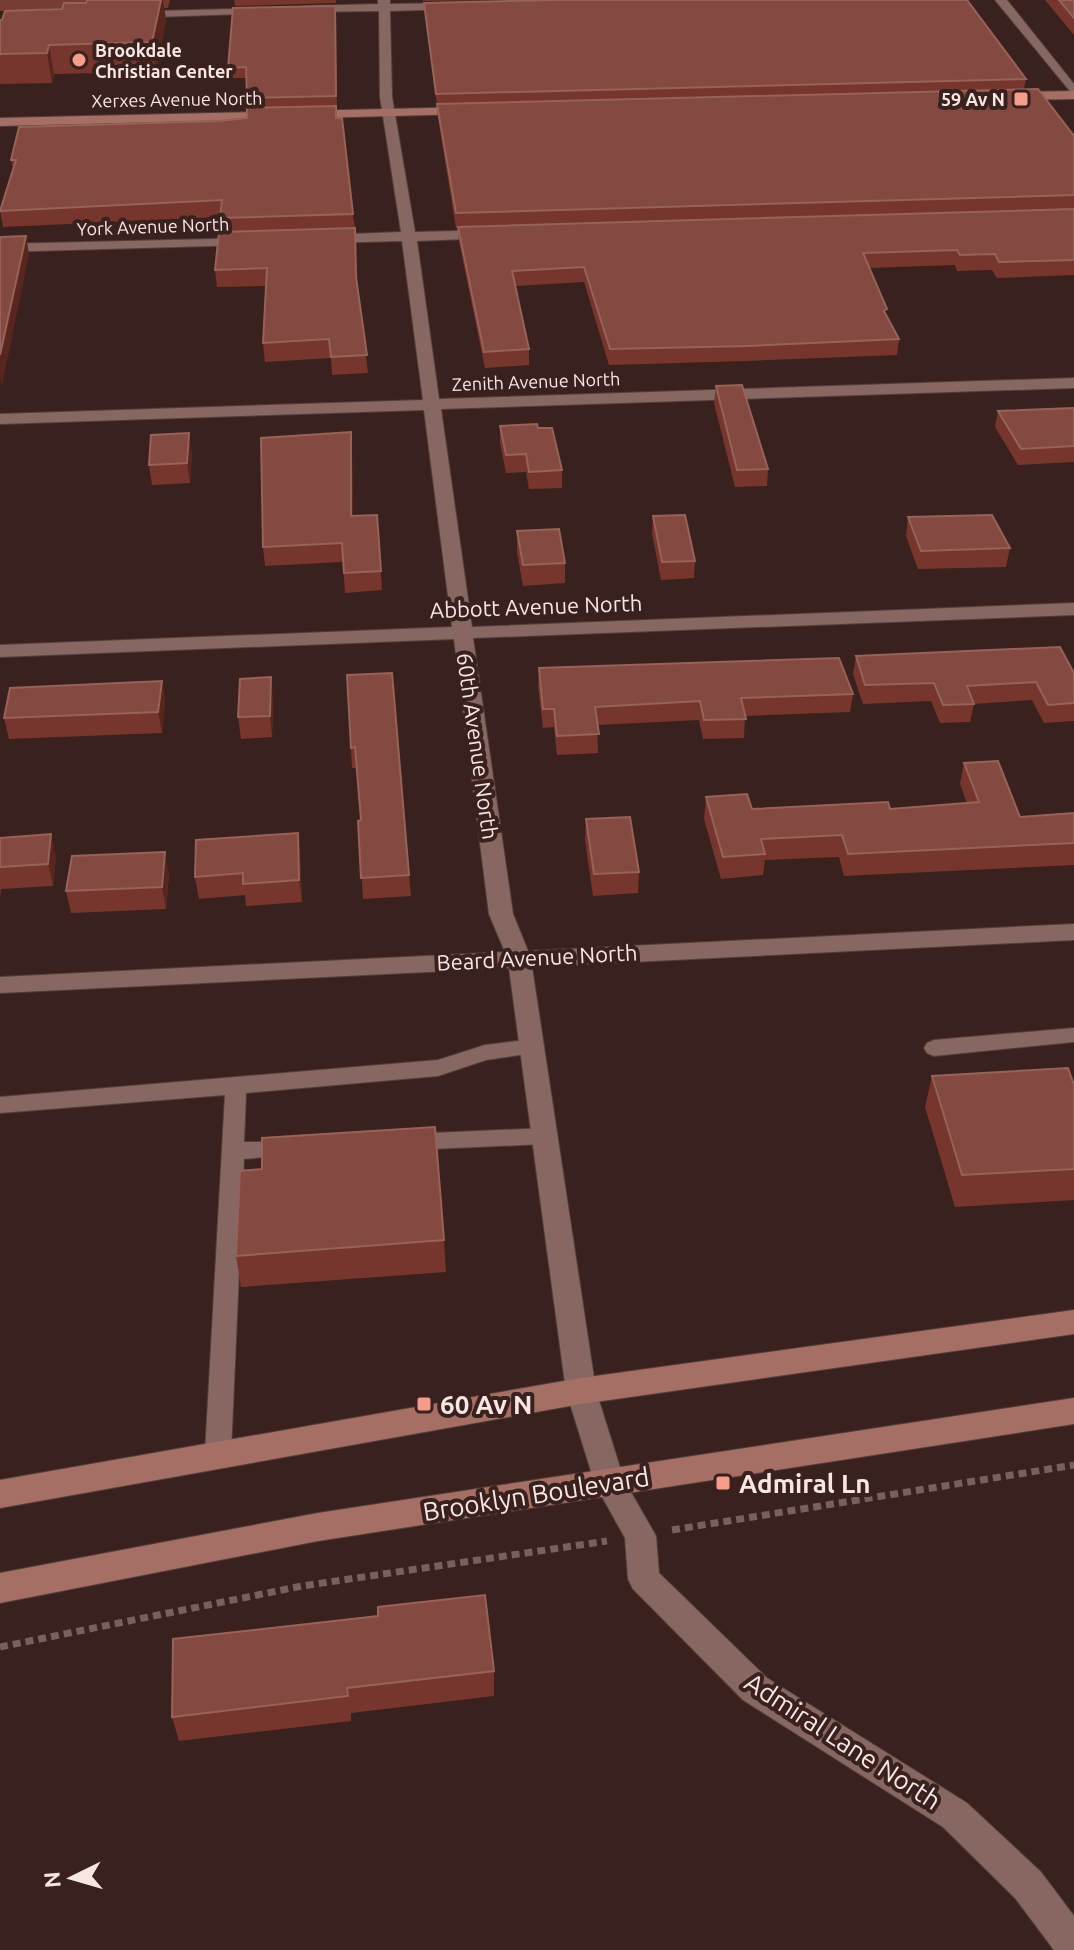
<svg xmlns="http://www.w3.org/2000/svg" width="1074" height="1950" font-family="Ubuntu,sans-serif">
	<rect width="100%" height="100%" fill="#3a211d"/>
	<!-- green -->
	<path fill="#773d34" d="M0 0H88L80 7 0 11Z"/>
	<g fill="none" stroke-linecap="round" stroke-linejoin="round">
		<!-- lane casing -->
		<g stroke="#543f3c" stroke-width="2">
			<path id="lane" d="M1074 1028V1042L934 1056 927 1053 924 1048 927 1043 934 1040Z
				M533 1039 540 1042 543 1047 540 1052 486 1060 438 1076 246 1093 244 1142H298L301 1148 298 1154 244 1159 231 1453 227 1461 218 1464 209 1461 205 1453 225 1095 0 1113V1097L438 1060 485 1045Z
				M545 1128 553 1130 556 1136 553 1142 545 1144 410 1150 402 1148 399 1142 402 1136 410 1134Z"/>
		</g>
		<!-- street casing -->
		<g stroke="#543f3c" stroke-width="2">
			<path id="street" d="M378 0H390V4L456 3 462 6 456 9 390 11 392 97 415 232 492 230 499 234 492 238 417 241 439 399 1074 378V388L441 409 472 627 1074 603V615L473 638 513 914 528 951 1074 924V940L532 967 596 1391 624 1480 656 1536 659 1573 767 1678 967 1803 1041 1872 1074 1916V1950H1054L1015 1898 943 1827 743 1700 633 1589 628 1579 625 1538 595 1484 566 1391 509 968 0 993V977L505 952 489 914 454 639 0 657V645L452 627 424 410 0 424V414L423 400 402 241 325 243 318 239 325 235 401 232 380 97 379 11 304 12 298 9 304 6 378 4Z
				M995 0H1007L1074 84V96Z
				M264 8 268 13 156 17 150 14 156 11Z
				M253 238V244L248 245 0 252V244Z"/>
		</g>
		<!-- secondary casing -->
		<g stroke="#543f3c" stroke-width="2">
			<path id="secondary" d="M1074 91V99L1010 100 1004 96 1010 92Z
				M473 107V113L469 114 0 126V118Z
				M1074 1310V1334L581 1404 0 1508V1480L581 1378Z
				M1074 1398V1424L318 1541 0 1603V1573L318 1513Z"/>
		</g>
		<!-- path -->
		<path stroke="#77605d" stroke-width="7" stroke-dasharray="8 5" stroke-linecap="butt" d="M672 1530 1074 1465
			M0 1647 302 1586 607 1541"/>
		<!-- lane -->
		<use href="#lane" fill="#866762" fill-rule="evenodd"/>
		<!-- street -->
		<use href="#street" fill="#866762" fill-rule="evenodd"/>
		<!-- secondary -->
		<use href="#secondary" fill="#a66f66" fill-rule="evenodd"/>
	</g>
	<!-- wall -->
	<path fill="#76362d" d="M87 0H170L168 8H164L166 20 156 72 54 74 52 83 0 84V20L62 9 86 3Z
		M234 0H336V3L235 6Z
		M423 0H518L423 1Z
		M1045 0H1074V35Z
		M424 3 1026 79 1024 89 437 104Z
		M336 16 337 118 355 228 357 283 368 373 332 375 331 358 265 362 263 343 266 286 217 287 215 270 222 232 220 217 3 227 0 210 13 169 11 160 218 121 247 118 246 78H229L228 68Z
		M437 104 1074 136V275L997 278 992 270 957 271 955 265 869 268 886 315 899 339 897 355 746 361 609 365 584 282 515 286 529 349V365L485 368 459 242 458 228H456L438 118Z
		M716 386 768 469 767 486 735 487 714 403Z
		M1074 408V462L1018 465 995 427 998 411Z
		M500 426 538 428 562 470V488L529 489 526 472 506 473 500 443Z
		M352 451 353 516 377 515 382 590 345 593 343 562 265 566 263 547Z
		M192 453 190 483 152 485 149 465Z
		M653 516 695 561 694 578 661 580 652 533Z
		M908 517 1010 548 1006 567 918 569 906 536Z
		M517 531 565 563V583L523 586 517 552Z
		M856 656 1074 673V721L1044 723 1032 700 974 704 970 722 940 723 931 701 863 704 853 674Z
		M539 668 853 694 850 712 745 716 744 738 703 739 699 720 597 725 598 753 557 755 554 727 543 728 538 687Z
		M347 675 409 875 411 896 363 899 358 821 361 820 356 768H352Z
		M162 681 165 702 162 733 9 739 4 718Z
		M273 698 272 737 241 739 238 717Z
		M964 763 1020 817 1074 813V865L844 876 839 857 765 860 763 875 721 879 704 819 706 797 752 809H890L967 803 960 784Z
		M586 819 639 872 638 893 593 896 585 840Z
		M0 838 56 856 53 886 1 889 0 897Z
		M300 855 302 902 246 906 245 895 199 899 195 877Z
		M169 874 166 909 71 913 66 891Z
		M932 1076 1074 1085V1200L955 1207 925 1107Z
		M262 1169 444 1240 446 1272 241 1287 236 1256Z
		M173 1639 494 1671V1696L351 1713V1721L179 1741 172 1717Z"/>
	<!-- shaded-wall -->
	<path fill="#58261e" d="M161 0H163L166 20 156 72 152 42Z
		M49 45 54 74 52 83 47 53Z
		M26 236 29 254 2 386 0 378V355Z
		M351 432 352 451 353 535 351 516Z
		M189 433 192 453 190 483 187 463Z
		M271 677 273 698 272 737 270 716Z
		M162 681 165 702 162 733 158 712Z
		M298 833 300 855 302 902 299 880Z
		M51 834 56 856 53 886 48 864Z
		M165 852 169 874 166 909 162 887Z"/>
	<!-- building -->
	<path fill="#844940" stroke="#96625a" stroke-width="2" d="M87 0H161L152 42 49 45 47 53 0 54V20H2L5 11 62 9 64 3H86Z
		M558 0H967L1026 79 436 94 424 3Z
		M1059 0H1074V18Z
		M335 6 336 96 247 98 246 67 228 68 233 8Z
		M1038 89 1074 136V195L456 213 437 104Z
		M336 106V118H342L353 214 220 218 222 200 0 211 16 160H11L19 127 218 121 247 118V108Z
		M1074 209V260L999 262 995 254 960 255 957 250 863 253 887 309 884 311 899 339 748 346 610 349 584 267 512 271 529 349 484 352 458 227Z
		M355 228 356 277 367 355 331 357 329 339 263 343 267 268 215 270 219 232Z
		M26 236 0 355V237Z
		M742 385 768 469 737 470 716 386Z
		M1074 408V446L1021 449 998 411Z
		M537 424 538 428H552L562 470 529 472 526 454 506 455 500 426Z
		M351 432V516L377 515 381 571 344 573 342 543 263 547 261 438Z
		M189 433 187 463 149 465 151 435Z
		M685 515 695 561 662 562 653 516Z
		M992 515 1010 548 921 551 908 517Z
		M559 529 565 563 523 565 517 531Z
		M1060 647 1074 673V703L1048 705 1036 682 967 686 974 704 943 705 934 683 865 685 856 656Z
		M839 658 853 694 741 698 746 719 704 720 700 701 595 707 599 734 557 736 554 709H543L539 668Z
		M392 673 409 875 361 878 358 821 361 820 355 747 351 748 347 675Z
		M271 677 270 716 238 717 240 679Z
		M162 681 158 712 4 718 10 688Z
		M998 761 1020 817 1074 813V843L848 854 842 835 761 839 765 854 723 857 706 797 747 794 752 809 888 802 890 809 979 802 964 763Z
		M630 817 639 872 594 874 586 819Z
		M298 833 299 880 243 884V873L195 877 196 840Z
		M51 834 48 864 0 867V838Z
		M165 852 162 887 66 891 72 856Z
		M1068 1068 1074 1085V1169L962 1175 932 1076Z
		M435 1127 444 1240 236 1256 240 1171 262 1169V1138Z
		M485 1595 494 1671 347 1688 348 1696 172 1717 173 1639 378 1616V1607Z"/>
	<!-- markers -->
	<g fill="#f59d8d" stroke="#3a211d" stroke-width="3">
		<circle cx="79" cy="60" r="8"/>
		<rect x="1013" y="91" width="16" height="16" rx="4"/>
		<rect x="416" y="1396" width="16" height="16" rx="4"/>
		<rect x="715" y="1475" width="16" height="16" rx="4"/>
	</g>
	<g text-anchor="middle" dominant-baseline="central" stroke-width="8" stroke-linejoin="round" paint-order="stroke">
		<!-- far-poi labels -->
		<g font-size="18" font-weight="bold" fill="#f8e6e3" stroke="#3a211d" text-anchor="start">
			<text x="95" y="50">Brookdale<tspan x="95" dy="21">Christian Center</tspan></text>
			<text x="1005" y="99" text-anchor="end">59 Av N</text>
		</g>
		<!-- far-street labels -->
		<g font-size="18" fill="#f8e6e3" stroke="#3a211d">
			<text transform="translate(177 99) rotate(-1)">Xerxes Avenue North</text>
			<text transform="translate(153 226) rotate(-2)">York Avenue North</text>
			<text transform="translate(536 381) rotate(-2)">Zenith Avenue North</text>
		</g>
		<!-- street labels -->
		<g font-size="22" fill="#f8e6e3" stroke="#3a211d">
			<text transform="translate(536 606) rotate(-2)">Abbott Avenue North</text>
			<text transform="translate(478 746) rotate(82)">60th Avenue North</text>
			<text transform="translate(537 957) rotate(-3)">Beard Avenue North</text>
		</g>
		<!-- near-poi labels -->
		<g font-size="26" font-weight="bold" fill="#f8e6e3" stroke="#3a211d" text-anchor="start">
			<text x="440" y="1404">60 Av N</text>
			<text x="739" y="1483">Admiral Ln</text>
		</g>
		<!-- near-street labels -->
		<g font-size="26" fill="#f8e6e3" stroke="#3a211d">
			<text transform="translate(536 1494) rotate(-9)">Brooklyn Boulevard</text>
			<text transform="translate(843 1741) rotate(33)">Admiral Lane North</text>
		</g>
	</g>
	<!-- north arrow -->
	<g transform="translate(72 1878) rotate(265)" stroke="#3a211d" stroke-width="6" paint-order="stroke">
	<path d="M0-6L14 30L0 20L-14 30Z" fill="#f8e6e3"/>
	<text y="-12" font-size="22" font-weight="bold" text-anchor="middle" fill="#f8e6e3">N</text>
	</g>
</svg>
